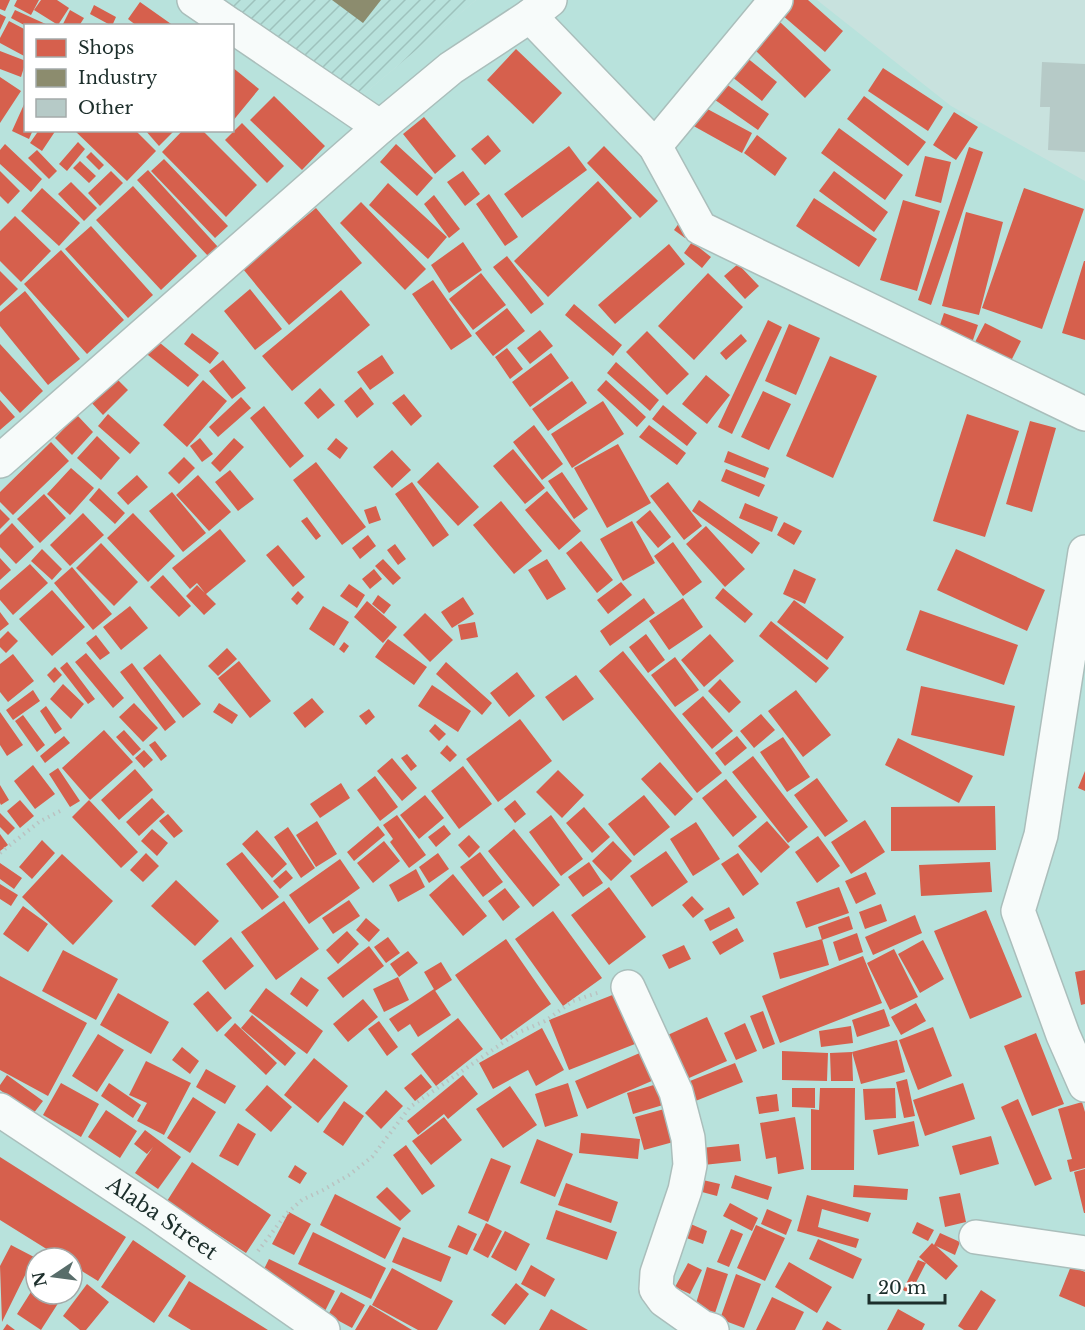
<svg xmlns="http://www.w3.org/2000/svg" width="1085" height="1330" font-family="'Libre Baskerville',serif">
	<defs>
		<pattern id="industrial-furrows" width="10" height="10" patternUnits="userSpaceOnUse" patternTransform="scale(1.5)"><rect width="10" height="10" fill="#b8e2dc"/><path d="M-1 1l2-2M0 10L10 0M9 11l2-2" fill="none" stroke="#9ec2bd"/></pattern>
	</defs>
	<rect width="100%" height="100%" fill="#c8e2de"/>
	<!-- built -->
	<path fill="#b8e2dc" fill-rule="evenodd" d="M0 0H190L226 25 26 26V130H232L233 30 346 109 476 0H817L951 106 1085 181V1330H0ZM36 1258H72V1294H36Z"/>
	<!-- industrial -->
	<path fill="url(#industrial-furrows)" d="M190 0H476L346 109Z"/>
	<!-- shops -->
	<path fill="#d6604d" d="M0 0H10L5 11 0 9Z
		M17 0H39L31 15 14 6Z
		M41 0H57L69 8 58 25 34 10Z
		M781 0H808L843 31 825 52 774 8Z
		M140 2 174 26H137L128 19Z
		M94 5 116 17 112 26 90 14Z
		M15 10 50 26H26L11 18Z
		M70 10 84 18 79 26H62Z
		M0 14 6 17 0 30Z
		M9 21 26 30V57L0 43V38Z
		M780 22 831 70 805 98 755 50Z
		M516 49 562 93 533 124 487 80Z
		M0 51 26 61 21 77 0 69Z
		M741 53 777 82 762 101 726 72Z
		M232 67 259 89 232 122Z
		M883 68 943 107 928 131 868 91Z
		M0 77 21 91 0 123Z
		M719 79 769 114 758 130 708 95Z
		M274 96 325 146 302 170 250 120Z
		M864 96 926 142 908 166 847 119Z
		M26 100V130H33L29 139 12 131Z
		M700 105 752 133 742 153 690 124Z
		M954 112 978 127 956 160 933 145Z
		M424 117 456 156 435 174 403 134Z
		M242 123 284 166 267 183 225 140Z
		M839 128 903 175 885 200 821 153Z
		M39 130H56L42 151 30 143Z
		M74 130H135L156 151 127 181Z
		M145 130H175L159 146Z
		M183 130H202L257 185 226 217 162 152Z
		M488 135 501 151 485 165 471 149Z
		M757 135 787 158 775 176 744 153Z
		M78 142 85 149 67 171 59 164Z
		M5 144 42 179 31 192 0 164V150Z
		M396 144 433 178 417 196 380 162Z
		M569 146 587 170 522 218 504 194Z
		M604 146 658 201 640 218 587 163Z
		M969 147 983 152 931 305 918 300Z
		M37 150 57 171 49 179 28 158Z
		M91 152 104 165 99 170 86 157Z
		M925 156 951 162 941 203 915 196Z
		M164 159 228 226 215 238 151 171Z
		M80 161 96 176 89 183 73 168Z
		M148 170 218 247 208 256 137 180Z
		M0 171 20 191 8 204 0 196Z
		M111 171 123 183 100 206 88 193Z
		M463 171 480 194 465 206 447 182Z
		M834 171 888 212 874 232 819 191Z
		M598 181 632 218 548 297 514 261Z
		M71 182 97 208 84 221 58 194Z
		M388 183 447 237 428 259 369 205Z
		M133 186 197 256 161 290 96 220Z
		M42 188 80 223 59 246 21 211Z
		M1024 188 1084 209 1042 329 982 308Z
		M489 194 518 237 505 246 476 204Z
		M434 195 460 229 449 238 424 204Z
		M814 198 877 239 859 267 796 226Z
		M903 200 940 211 917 291 880 280Z
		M361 202 426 269 405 290 340 223Z
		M316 208 362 263 289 325 243 269Z
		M966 212 1003 222 979 315 942 306Z
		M685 215 696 223 685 238 674 230Z
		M15 216 51 251 21 282 0 261V231Z
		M91 226 153 295 128 318 65 249Z
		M463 242 482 270 449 293 431 265Z
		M692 242 711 257 702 268 684 253Z
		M669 244 685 264 615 324 598 305Z
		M61 250 124 320 87 354 24 284Z
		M507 256 544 304 531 314 493 267Z
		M1084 261H1085V340L1062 333Z
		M738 264 759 286 745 299 724 276Z
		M0 271 18 289 0 306Z
		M481 273 506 305 473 330 449 299Z
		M708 273 743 307 694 360 658 326Z
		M433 280 472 336 451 350 412 294Z
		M250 289 282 329 255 350 224 311Z
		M341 290 370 325 292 391 262 356Z
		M25 291 80 359 48 385 0 326V312Z
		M574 304 622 345 613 356 565 315Z
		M507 308 525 331 493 356 475 333Z
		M944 313 978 325 971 346 937 334Z
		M768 320 782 327 732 434 718 427Z
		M985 323 1021 341 1010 363 974 344Z
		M789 324 820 338 796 395 765 381Z
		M540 330 553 346 530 364 517 348Z
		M647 331 689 374 667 395 626 352Z
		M192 333 219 353 210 364 184 344Z
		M741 334 747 341 726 360 720 353Z
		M154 338 199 375 188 387 143 351Z
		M0 344 43 391 20 413 0 391Z
		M507 348 523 369 510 379 495 357Z
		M551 353 569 378 530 407 512 382Z
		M382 355 394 373 370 390 357 372Z
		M830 356 877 376 833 478 786 456Z
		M223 360 246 388 232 399 209 371Z
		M616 362 659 400 650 411 607 373Z
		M706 375 730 395 707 424 682 404Z
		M114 376 128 390 103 415 89 400Z
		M203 380 227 401 187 447 163 425Z
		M606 380 646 417 637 427 597 390Z
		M572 381 587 403 548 431 532 409Z
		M361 387 374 404 357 418 344 401Z
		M320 388 335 405 318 419 304 403Z
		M763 391 791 404 769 450 741 437Z
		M404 394 422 416 411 426 392 403Z
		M241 397 251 408 218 437 209 427Z
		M0 400 15 417 0 430Z
		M603 401 624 434 572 468 551 434Z
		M663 405 697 433 687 446 652 419Z
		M264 406 304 456 290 468 250 418Z
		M108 414 140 443 130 454 98 426Z
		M967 414 1019 431 985 537 933 521Z
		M77 415 93 432 72 455 55 438Z
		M1030 421 1056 428 1032 512 1006 504Z
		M534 425 563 464 542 480 513 442Z
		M649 425 686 453 677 465 639 437Z
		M97 436 120 458 101 480 77 458Z
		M200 438 213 454 202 462 190 446Z
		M234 438 244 447 220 472 211 463Z
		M336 438 348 448 340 459 327 449Z
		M51 442 69 461 13 515 0 502V492Z
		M618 444 651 503 607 528 574 468Z
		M513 449 545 488 525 504 493 466Z
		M392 450 411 470 392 488 373 467Z
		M728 451 769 468 765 478 724 462Z
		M184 457 195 468 179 484 168 473Z
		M316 462 366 527 342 545 293 480Z
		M438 462 479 507 458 526 417 482Z
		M71 468 94 488 70 515 47 494Z
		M726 469 765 485 759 497 721 481Z
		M230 470 254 499 238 511 215 482Z
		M562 472 588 509 574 519 548 481Z
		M137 475 148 487 128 505 117 493Z
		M198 475 231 512 209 531 176 495Z
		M412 482 449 535 433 547 395 494Z
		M668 482 702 526 684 540 650 496Z
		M99 488 125 513 115 524 89 500Z
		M547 491 581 531 559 550 525 510Z
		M172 492 206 533 183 552 149 511Z
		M44 494 66 518 40 543 17 519Z
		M699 500 760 543 752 554 692 511Z
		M501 501 542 551 514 574 473 525Z
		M745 503 778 517 772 532 739 518Z
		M376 506 381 520 369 524 364 510Z
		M0 509 10 519 0 529Z
		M650 510 671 537 658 548 636 522Z
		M83 513 104 535 70 566 50 545Z
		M133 513 175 556 148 582 107 538Z
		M307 517 321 536 316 540 301 521Z
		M632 521 655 563 623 581 600 539Z
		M784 522 802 531 794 545 777 535Z
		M12 523 34 547 16 564 0 547V535Z
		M706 526 745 569 725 587 686 544Z
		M220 529 246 561 206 594 216 604 204 615 186 596 197 585 205 593 197 583 190 589 172 568Z
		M368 535 376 546 360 559 352 548Z
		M581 541 613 580 597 593 566 553Z
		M673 542 702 582 683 596 654 556Z
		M101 543 138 582 114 606 76 568Z
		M395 544 406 559 398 565 387 550Z
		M278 545 305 577 293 587 266 555Z
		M42 549 62 569 52 580 31 561Z
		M956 549 1045 590 1027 631 937 590Z
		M0 558 11 570 0 580Z
		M383 559 401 578 393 585 375 566Z
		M547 559 566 589 547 600 528 570Z
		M30 564 48 583 13 615 0 600V590Z
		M72 567 112 614 93 630 54 583Z
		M374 569 382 579 370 589 362 579Z
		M794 569 816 579 805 604 783 594Z
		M163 575 191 606 179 617 150 587Z
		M621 582 632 595 608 614 597 600Z
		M349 584 365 595 357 608 340 596Z
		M723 588 753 614 745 623 715 598Z
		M52 590 85 627 52 656 19 619Z
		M298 591 304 597 297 605 291 599Z
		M378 595 391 605 384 614 372 604Z
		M463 597 474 614 452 628 441 612Z
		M644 598 655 613 610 646 600 631Z
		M683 598 703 627 669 650 649 621Z
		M794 600 844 637 827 660 777 622Z
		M367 601 397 627 383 643 354 617Z
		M130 606 148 628 121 650 103 627Z
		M323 606 349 622 334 646 309 629Z
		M920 610 1018 645 1004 685 906 650Z
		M0 612 9 624 0 631Z
		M425 613 453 640 430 662 403 635Z
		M771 621 829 668 816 683 759 636Z
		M475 622 478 637 461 640 458 625Z
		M8 631 18 641 6 653 0 647V639Z
		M646 634 665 660 648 673 629 647Z
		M710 634 734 661 704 687 681 660Z
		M96 635 110 653 100 660 86 643Z
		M388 639 427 667 414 685 375 657Z
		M344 642 349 646 344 653 339 649Z
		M227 648 237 659 218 676 208 666Z
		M623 651 722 773 697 793 599 671Z
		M86 653 124 698 113 708 75 662Z
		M13 654 34 681 8 702 0 692V664Z
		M160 654 201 704 183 718 143 668Z
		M675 657 699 690 675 707 651 675Z
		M239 661 271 701 250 718 218 678Z
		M67 662 95 699 88 704 60 668Z
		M446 662 492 703 482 715 436 674Z
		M132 663 176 722 165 731 120 672Z
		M55 667 62 675 54 683 47 675Z
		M517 672 535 696 509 717 490 693Z
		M576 675 594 699 563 721 545 697Z
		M720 679 741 702 729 713 708 691Z
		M63 684 84 704 71 719 50 699Z
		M432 685 471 711 458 732 418 706Z
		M921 686 1015 706 1004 756 911 735Z
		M33 690 40 701 13 720 6 710Z
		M796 690 831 735 803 757 768 711Z
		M703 696 733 731 712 749 682 714Z
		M312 698 324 712 305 728 293 713Z
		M134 703 158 728 143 742 119 717Z
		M219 703 238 715 232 724 213 712Z
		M46 706 62 729 55 734 40 711Z
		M369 709 375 717 366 725 359 716Z
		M0 712 23 745 7 756 0 745Z
		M761 714 775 730 754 748 740 731Z
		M23 715 45 745 37 752 15 721Z
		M520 719 552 761 498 802 466 759Z
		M435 724 446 734 439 741 429 731Z
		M104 730 133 762 90 800 62 768Z
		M124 730 141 749 133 756 116 737Z
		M64 736 70 743 45 763 40 756Z
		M737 736 747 748 725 766 715 753Z
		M783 737 810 777 787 792 760 752Z
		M898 738 973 776 959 803 885 765Z
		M155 741 167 756 161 761 149 745Z
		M447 745 457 755 450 762 440 753Z
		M144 750 153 760 144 768 135 758Z
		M407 754 417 766 411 771 401 758Z
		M753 756 808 827 788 843 732 772Z
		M392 758 417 788 402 801 377 771Z
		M660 762 693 799 675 816 641 779Z
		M33 765 55 794 35 809 14 781Z
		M463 766 492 804 459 829 431 791Z
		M58 768 80 801 70 807 49 774Z
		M135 769 153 790 119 820 101 800Z
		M558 770 584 795 562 818 536 792Z
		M1085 771V791L1078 788Z
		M375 776 398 807 380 821 357 790Z
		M817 778 848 821 825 837 794 795Z
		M726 779 757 817 733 837 702 798Z
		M341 783 350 798 320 818 310 804Z
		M0 785 9 800 1 805 0 803Z
		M425 795 444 818 419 839 400 815Z
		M644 795 670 827 634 856 608 824Z
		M152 798 165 812 139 836 126 822Z
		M20 800 34 816 20 828 7 811Z
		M89 800 138 852 121 868 72 817Z
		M515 800 526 814 515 823 504 809Z
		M995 806 996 850 891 851V807Z
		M584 807 610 837 592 853 566 823Z
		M0 813 15 828 8 835 0 827Z
		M168 814 183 831 174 838 159 821Z
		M397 815 426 855 409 868 390 842 393 839 383 825Z
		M551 815 583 859 561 876 529 832Z
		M865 820 885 852 851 874 831 842Z
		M317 821 337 854 316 867 296 835Z
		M767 821 790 847 761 873 738 846Z
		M696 822 720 859 693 876 670 839Z
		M444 825 451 834 436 847 428 837Z
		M378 826 385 835 354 861 347 852Z
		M288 827 315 868 301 878 274 837Z
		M152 829 168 843 157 856 141 841Z
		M514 829 560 885 533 907 488 851Z
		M257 830 287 864 272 878 242 844Z
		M0 834 8 845 0 851Z
		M469 835 480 847 469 858 458 845Z
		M818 836 840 866 817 883 795 852Z
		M42 840 55 853 32 879 19 867Z
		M384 841 400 861 373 883 357 863Z
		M613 841 632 861 611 881 592 861Z
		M666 851 688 882 652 907 630 876Z
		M242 852 279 897 262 910 226 864Z
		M480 852 503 882 483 897 460 867Z
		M146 853 159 866 143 882 130 870Z
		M438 853 449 869 429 883 419 867Z
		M738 853 759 884 743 896 721 864Z
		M62 854 113 901 73 945 22 897Z
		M340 859 360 888 309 924 289 895Z
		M589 862 603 883 583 897 568 877Z
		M990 862 992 892 921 896 919 865Z
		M0 863 22 878 14 889 0 879Z
		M416 869 425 887 398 902 389 885Z
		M286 870 293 878 280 889 273 881Z
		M866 872 876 894 856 904 845 881Z
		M453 874 487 916 463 936 429 895Z
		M176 880 219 921 195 946 151 906Z
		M0 884 18 895 11 906 0 899Z
		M609 887 646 937 609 965 571 915Z
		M839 887 849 913 806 928 796 902Z
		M505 888 520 907 503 921 488 901Z
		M692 896 704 909 693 918 682 905Z
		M349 900 360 916 333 934 322 918Z
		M284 901 319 949 276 980 241 932Z
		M881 904 887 921 865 929 859 912Z
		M23 906 48 924 28 952 3 934Z
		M729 907 735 918 710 931 704 920Z
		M986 910 1022 997 970 1019 934 931Z
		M553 911 602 978 563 1006 515 939Z
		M915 915 922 933 873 955 865 937Z
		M849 916 853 929 822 940 818 927Z
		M366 918 380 930 369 942 356 930Z
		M737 928 744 941 720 955 712 942Z
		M347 931 359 944 338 964 326 950Z
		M857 933 863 952 839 961 833 942Z
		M231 937 254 966 225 990 202 961Z
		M388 937 400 953 386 963 374 947Z
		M506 939 551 1004 501 1040 455 975Z
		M822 939 829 965 780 979 773 953Z
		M923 940 944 979 920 993 898 954Z
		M684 945 691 959 669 969 662 955Z
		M369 946 384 966 343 998 327 978Z
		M894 949 918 997 890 1010 867 963Z
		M63 950 118 979 96 1020 42 991Z
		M408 951 418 963 399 977 390 964Z
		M863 956 882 1003 780 1043 762 996Z
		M441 962 452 980 435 991 424 972Z
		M1085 970V1004L1081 1005 1075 972Z
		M0 976 87 1023 48 1096 0 1070Z
		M301 977 319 990 307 1007 290 994Z
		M398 977 409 1000 384 1012 373 989Z
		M266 988 323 1031 307 1054 249 1011Z
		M434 989 451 1015 418 1037 410 1024 398 1032 389 1019Z
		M208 991 232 1018 217 1032 193 1004Z
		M620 992 640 1042 569 1070 549 1020Z
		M118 993 169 1022 151 1054 100 1025Z
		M363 999 378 1017 348 1042 333 1024Z
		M916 1003 926 1021 901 1035 891 1017Z
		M884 1009 890 1026 857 1037 852 1020Z
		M763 1011 775 1044 763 1049 750 1016Z
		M252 1015 296 1053 285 1066 241 1028Z
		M707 1017 727 1061 678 1083 659 1039Z
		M458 1018 483 1049 436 1086 411 1054Z
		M379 1021 398 1047 387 1056 368 1029Z
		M235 1023 277 1063 266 1075 224 1035Z
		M745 1023 757 1051 736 1060 724 1033Z
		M851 1026 853 1043 821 1047 819 1031Z
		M933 1027 952 1076 918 1090 899 1040Z
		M542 1028 564 1070 536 1086 528 1070 493 1089 479 1063Z
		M1036 1033 1064 1104 1032 1116 1004 1046Z
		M98 1034 124 1050 97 1092 72 1076Z
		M897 1040 905 1072 861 1084 852 1052Z
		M182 1047 199 1061 190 1074 172 1060Z
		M782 1051 828 1053 827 1081 782 1080Z
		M642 1052 654 1080 587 1109 575 1081Z
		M852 1052 853 1081H831L830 1053Z
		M314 1058 348 1086 318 1123 284 1095Z
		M146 1061 191 1083 164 1135 137 1121 147 1103 129 1095Z
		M735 1063 743 1082 688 1104 680 1085Z
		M206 1069 236 1086 225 1104 196 1087Z
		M421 1074 432 1087 415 1101 404 1088Z
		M7 1075 43 1101 33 1114 0 1090V1085Z
		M463 1075 478 1094 448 1119 444 1114 418 1135 407 1121Z
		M907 1079 915 1116 904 1118 896 1082Z
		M61 1083 99 1104 81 1137 43 1115Z
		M109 1083 141 1105 133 1118 101 1096Z
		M568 1083 578 1116 545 1127 535 1094Z
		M963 1083 975 1119 925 1136 913 1100Z
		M657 1084 663 1105 633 1114 627 1093Z
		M267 1085 292 1107 271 1132 245 1110Z
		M510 1086 537 1125 503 1148 476 1109Z
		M792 1088H815V1108L792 1107Z
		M820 1088H855L854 1170H811V1109L819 1110Z
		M895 1088 896 1118 865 1120 863 1089Z
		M386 1090 403 1106 381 1129 365 1113Z
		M777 1094 779 1111 759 1114 756 1097Z
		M193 1097 216 1112 190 1153 167 1138Z
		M1018 1099 1052 1179 1035 1186 1001 1107Z
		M344 1101 364 1116 343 1146 323 1132Z
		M1082 1102 1085 1112V1168L1070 1172 1067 1160 1072 1159 1058 1109Z
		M668 1108 677 1141 644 1150 635 1117Z
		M106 1110 137 1131 120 1158 88 1137Z
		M444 1117 462 1140 431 1165 412 1141Z
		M795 1117 804 1169 778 1174 776 1157 766 1159 760 1123Z
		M914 1121 919 1146 878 1155 873 1130Z
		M238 1123 256 1134 238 1166 219 1156Z
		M145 1130 181 1157 158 1189 135 1173 153 1147 147 1154 134 1144Z
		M581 1133 640 1139 638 1159 579 1153Z
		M991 1136 999 1164 960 1175 952 1146Z
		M537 1139 573 1154 555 1197 520 1183Z
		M739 1144 741 1161 694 1166 692 1149Z
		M406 1145 435 1186 422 1195 393 1155Z
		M0 1157 126 1237 98 1281 72 1265V1258H61L0 1220Z
		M491 1158 511 1166 488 1222 468 1213Z
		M192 1162 271 1215 246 1253 167 1201Z
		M295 1165 307 1173 300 1184 288 1177Z
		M1085 1169V1213H1084L1074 1172Z
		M735 1175 772 1187 768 1200 731 1188Z
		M690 1177 720 1184 717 1196 687 1188Z
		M566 1183 618 1202 611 1223 558 1205Z
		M854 1185 908 1189 907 1200 853 1197Z
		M387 1187 411 1211 400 1221 376 1197Z
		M960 1193 966 1222 945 1227 939 1197Z
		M335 1194 401 1228 385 1259 320 1225Z
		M807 1195 871 1213 868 1222 822 1209 818 1227 859 1239 856 1248 797 1231Z
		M730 1203 758 1218 752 1231 723 1216Z
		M767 1209 792 1220 786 1235 761 1224Z
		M556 1210 617 1232 607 1260 546 1239Z
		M289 1212 311 1224 294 1255 272 1244Z
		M686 1222 707 1231 703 1244 681 1236Z
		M917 1222 934 1230 928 1241 912 1233Z
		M486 1223 502 1231 488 1258 473 1250Z
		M458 1225 477 1234 467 1255 448 1247Z
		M756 1225 785 1238 765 1281 737 1268Z
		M731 1229 743 1234 729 1267 717 1262Z
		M505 1231 530 1244 516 1271 491 1257Z
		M313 1232 386 1268 371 1299 298 1264Z
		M940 1233 960 1242 955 1255 936 1246 958 1266 946 1280 919 1257 932 1243 934 1245Z
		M403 1237 451 1257 441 1282 392 1262Z
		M818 1239 862 1259 853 1279 809 1259Z
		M133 1240 186 1276 154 1323 101 1287Z
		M11 1245 34 1257 2 1322 0 1266Z
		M269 1259 335 1291 325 1311 259 1279Z
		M918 1260 926 1263 910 1294 903 1290Z
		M789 1262 832 1287 817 1313 775 1287Z
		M688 1263 702 1270 690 1294 675 1287Z
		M531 1265 555 1279 545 1297 521 1284Z
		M1071 1266 1085 1272V1307L1059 1296Z
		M707 1267 728 1274 714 1316 694 1310Z
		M392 1268 453 1301 437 1330H418L372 1305Z
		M736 1274 761 1284 744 1328 720 1319Z
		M189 1281 268 1330H191L168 1316Z
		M516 1283 529 1294 505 1325 491 1315Z
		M36 1284V1294H64L41 1330 17 1314Z
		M87 1284 109 1302 86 1330H80L63 1316Z
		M981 1290 996 1300 977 1330H964L958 1326Z
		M341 1292 365 1305 352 1328 328 1315Z
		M772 1297 804 1312 795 1330H756Z
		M370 1305 372 1306 412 1330H355Z
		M551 1309 588 1330H539Z
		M898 1309 925 1324 922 1330H887Z
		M827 1321 842 1330H822Z
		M7 1324 15 1330H3Z"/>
	<!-- industry -->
	<path fill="#8c8c6e" d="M332 0H381L363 23Z"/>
	<!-- building -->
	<path fill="#b6cac7" d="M1042 62 1085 64V152L1048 150 1050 107H1040Z"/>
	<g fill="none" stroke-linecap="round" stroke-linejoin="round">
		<!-- minor casing -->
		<g stroke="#aabebb" stroke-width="36">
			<g id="minor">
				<path d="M194 0 232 26"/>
				<path d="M530 16 655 146 700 228 1085 414"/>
				<path d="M232 26 380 127"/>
				<path d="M655 146 776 0"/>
				<path d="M0 461 380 127 451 68 530 16 550 0"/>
				<path d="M1085 552 1041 835 1018 911 1063 1035 1085 1085"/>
				<path d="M628 987 676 1092 688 1138 690 1165 685 1190 657 1273 656 1289 664 1300 702 1327 712 1330"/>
				<path id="s1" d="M0 1110 154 1212 323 1330"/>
				<path d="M976 1237 1085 1253"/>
			</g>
		</g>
		<!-- path -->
		<path stroke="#bac2c1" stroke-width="4" stroke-dasharray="1.5 4.5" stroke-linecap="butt" d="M0 853 39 822 64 809
			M258 1251 287 1213 302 1200 323 1190 349 1175 372 1157 410 1107 517 1033 545 1021 573 1001 600 992"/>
		<!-- minor -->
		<use href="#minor" stroke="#f7fbfa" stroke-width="33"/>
	</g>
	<g text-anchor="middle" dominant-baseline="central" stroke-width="6" stroke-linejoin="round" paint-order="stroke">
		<!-- street labels -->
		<g font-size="21" fill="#1c2e2b" stroke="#fff">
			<text stroke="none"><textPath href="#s1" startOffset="195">Alaba Street</textPath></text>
		</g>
	</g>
	<!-- legend -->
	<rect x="24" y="24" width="210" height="108" fill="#ffffff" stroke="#a4abaa" stroke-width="1.5"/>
	<rect x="36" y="39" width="30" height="18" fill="#d6604d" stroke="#a4abaa" stroke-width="1.5"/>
	<text x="78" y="54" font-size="18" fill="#1c2e2b">Shops</text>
	<rect x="36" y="69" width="30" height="18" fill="#8c8c6e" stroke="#a4abaa" stroke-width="1.5"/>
	<text x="78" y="84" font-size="18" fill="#1c2e2b">Industry</text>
	<rect x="36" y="99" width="30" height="18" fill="#b6cac7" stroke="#a4abaa" stroke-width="1.5"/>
	<text x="78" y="114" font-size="18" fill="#1c2e2b">Other</text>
	<!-- north arrow -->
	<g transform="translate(54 1276) rotate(257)"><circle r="28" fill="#ffffff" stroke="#a4abaa" stroke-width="1.5"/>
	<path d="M0-4.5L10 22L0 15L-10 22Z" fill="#586d6a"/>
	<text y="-9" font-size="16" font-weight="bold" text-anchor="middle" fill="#1c2e2b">N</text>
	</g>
	<!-- scale -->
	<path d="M869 1294v9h76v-9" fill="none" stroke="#1c2e2b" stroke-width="3"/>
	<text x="878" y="1294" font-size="18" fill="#1c2e2b" stroke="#ffffff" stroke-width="4.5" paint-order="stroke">20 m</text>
</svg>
